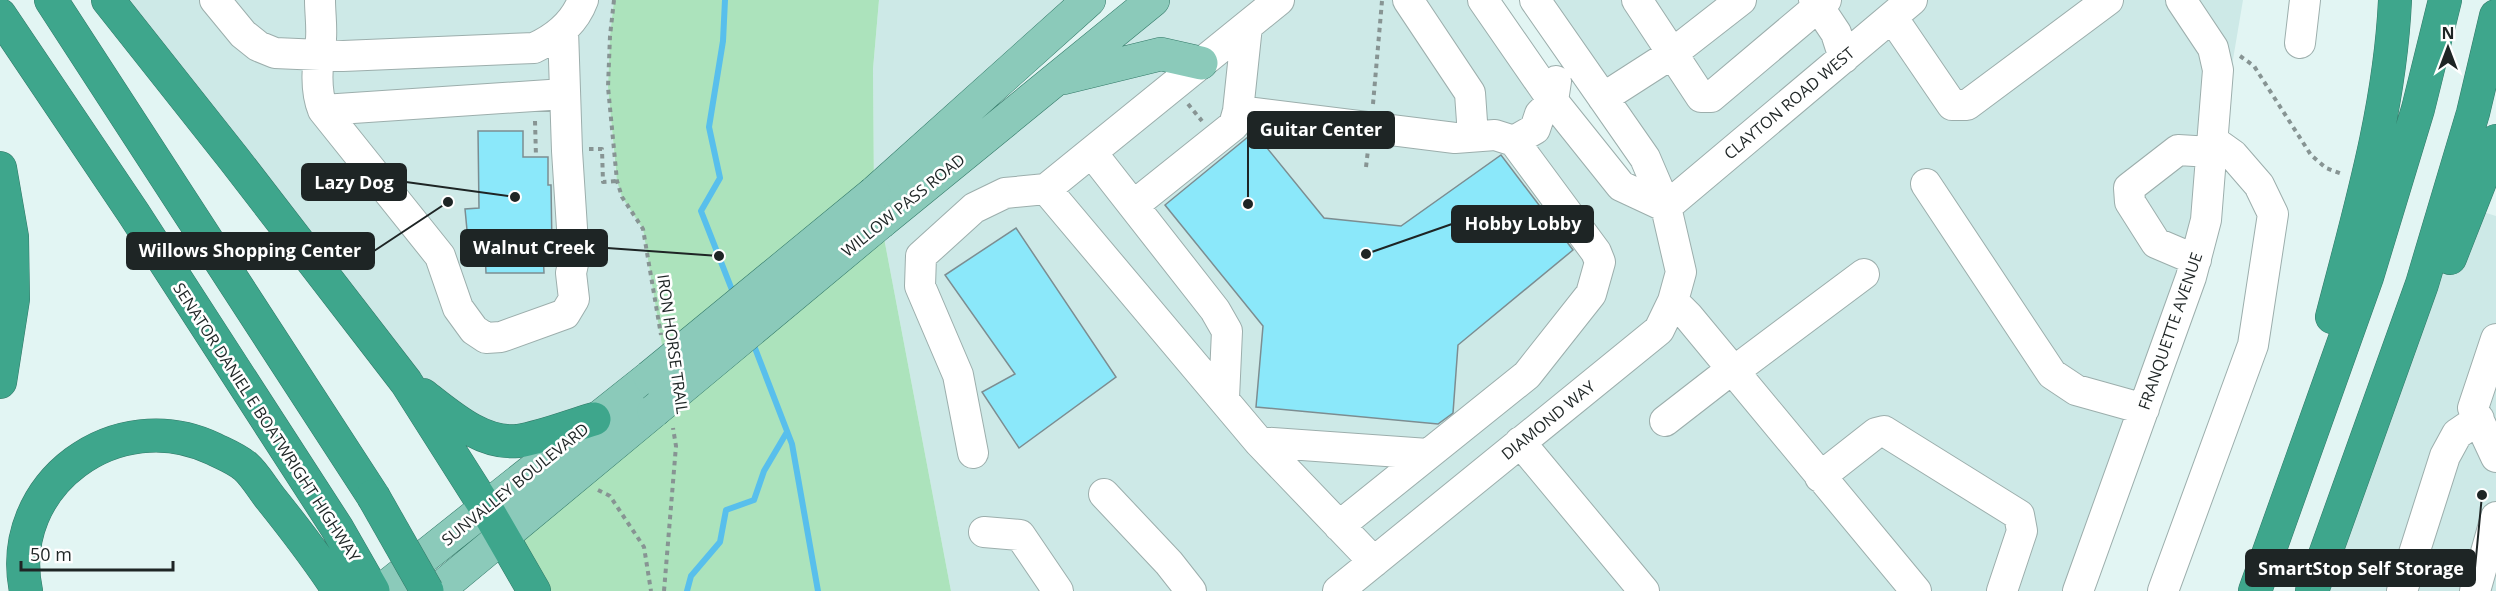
<svg xmlns="http://www.w3.org/2000/svg" width="2496" height="591" font-family="'Open Sans',sans-serif">
	<rect width="100%" height="100%" fill="#e2f5f3"/>
	<!-- built -->
	<path fill="#cde9e7" d="M108 0H614L610 36 608 87 616 174 643 229 665 364 594 419 516 441 451 417Z
		M879 0H1089L874 193 873 69Z
		M1153 0H1483L1621 186 1665 206 1535 0H2243L2206 220 2078 591H951L881 222Z
		M2480 211 2496 216V591H2312L2325 555 2443 273Z"/>
	<!-- green -->
	<path fill="#ace3bc" d="M614 0H879L873 69 874 193 665 364 643 229 622 197 617 181 608 87 610 36Z
		M881 222 951 591H534L503 536Z"/>
	<g fill="none" stroke-linecap="round" stroke-linejoin="round">
		<!-- stream -->
		<path stroke="#58bfec" stroke-width="6" d="M725 0 723 41 709 127 720 178 701 211 734 295
			M753 343 792 444 818 591
			M687 591 691 576 720 542 726 510 754 500 764 471 787 432"/>
	</g>
	<!-- building -->
	<path fill="#8be8fa" stroke="#7c8d91" stroke-width="1.5" d="M478 131H523V157H548V185H551L552 249 543 250 544 273H486L485 251H469L465 209 479 208Z
		M1254 132 1324 218 1401 226 1501 155 1573 250 1458 345 1453 413 1438 424 1256 407 1263 326 1165 205Z
		M1016 228 1116 377 1019 448 982 392 1015 374 945 275Z"/>
	<g fill="none" stroke-linecap="round" stroke-linejoin="round">
		<!-- minor casing -->
		<g stroke="#9caeac" stroke-width="32">
			<path id="minor" d="M215 0 243 34 258 46 275 53 343 56 534 48C556 38 574 24 583 0
				M320 0C320 13 322 26 321 39 318 62 314 88 323 110
				M1408 0 1470 93 1473 136
				M1483 0 1553 101 1621 186 1666 207
				M1637 0 1701 97H1711L1826 0
				M1814 0 1836 33 1844 58
				M1892 17 1952 105H1967L2108 0
				M563 30 567 151 574 259 571 273 574 299 565 314 501 337 486 338 474 330 458 308 440 256 323 110 564 94
				M2300 43 2305 0
				M1603 98 1673 53 1741 0
				M1238 111 1455 138 1495 135 1514 141 1596 252 1600 262 1591 294 1527 375 1339 526
				M1514 141 1535 129 1540 114 1553 101 1556 81
				M1092 153 1215 310 1227 331 1224 398
				M1926 184 2052 374 2076 390 2144 409
				M1046 189 1259 442 1374 562
				M1134 205 1234 125 1238 111 1247 26 1279 0
				M1666 207 1912 0
				M2196 260 2156 243 2130 202 2129 188 2178 150 2211 152
				M1673 301 1688 316 1916 591
				M2496 339 2473 408 2496 457
				M1733 372 1864 274
				M1665 421 1732 369
				M1259 442 1428 454
				M1520 442 1644 591
				M973 453 958 375 920 286 921 256 974 208 1005 193 1046 189 1247 26
				M1820 477 1876 433 1884 431 2019 515 2022 531 2002 591
				M1104 494 1169 563 1191 591
				M984 532 1020 535 1058 591
				M1338 591 1659 330 1673 301 1681 272 1666 207 1645 158 1535 0
				M2078 591 2191 277 2206 220 2218 70 2213 48 2181 0
				M2163 591 2253 345 2273 214 2259 185 2233 155 2212 140
				M2402 591 2445 456 2457 434 2479 419
				M2475 591 2496 517"/>
		</g>
		<!-- major casing -->
		<g stroke="#337968" stroke-width="34">
			<path id="major" d="M1063 78 1161 54 1201 63
				M874 193 1089 0
				M881 222 1153 0
				M381 591 650 377
				M437 591 654 411"/>
		</g>
		<!-- highway casing -->
		<g stroke="#337968" stroke-width="34">
			<path id="highway" d="M51 0 373 496
				M108 0 234 159 406 382 486 508 534 591
				M0 15 134 214 337 528 373 591
				M0 168 12 237 13 299 0 382
				M2450 258 2496 141
				M2332 317C2359 213 2390 109 2395 0
				M423 395C449 415 482 445 518 441 543 437 570 426 594 419
				M26 591C4 484 117 402 214 449 224 454 237 459 246 467 255 475 263 489 271 499 295 529 318 559 339 591
				M2255 591 2367 277 2418 109 2445 0
				M2312 591 2422 284 2473 113 2496 16"/>
		</g>
		<!-- path -->
		<path stroke="#879493" stroke-width="4" stroke-dasharray="4.5 4.5" stroke-linecap="butt" d="M614 0 610 36 608 87 617 181 622 197 643 229 661 335
			M2240 56 2254 66 2311 155 2326 168 2342 174
			M1188 104 1202 121
			M1373 104 1382 1
			M535 121 536 157
			M589 149H602L603 182 616 181
			M1366 167 1368 150
			M598 490 610 496 644 547 651 591
			M664 591 676 446 673 428"/>
		<!-- minor -->
		<use href="#minor" stroke="#fff" stroke-width="30"/>
		<!-- major -->
		<use href="#major" stroke="#8bcaba" stroke-width="33"/>
		<!-- highway -->
		<use href="#highway" stroke="#3ea68c" stroke-width="33"/>
		<!-- major-bridge casing -->
		<g stroke="#337968" stroke-width="34" stroke-linecap="butt">
			<path id="major-bridge" d="M650 377 874 193
				M654 411 881 222"/>
		</g>
		<!-- highway-bridge casing -->
		<g stroke="#337968" stroke-width="34" stroke-linecap="butt">
			<path id="highway-bridge" d="M373 496 427 591"/>
		</g>
		<!-- major-bridge -->
		<use href="#major-bridge" stroke="#8bcaba" stroke-width="33"/>
		<!-- highway-bridge -->
		<use href="#highway-bridge" stroke="#3ea68c" stroke-width="33"/>
	</g>
	<g text-anchor="middle" dominant-baseline="central" stroke-width="5" stroke-linejoin="round" paint-order="stroke">
		<!-- street labels -->
		<g font-size="16" fill="#1e2525" stroke="#fff">
			<text transform="translate(1789 103) rotate(-40)">CLAYTON ROAD WEST</text>
			<text transform="translate(903 205) rotate(-39)">WILLOW PASS ROAD</text>
			<text transform="translate(2170 331) rotate(-71)">FRANQUETTE AVENUE</text>
			<text transform="translate(673 344) rotate(82)">IRON HORSE TRAIL</text>
			<text transform="translate(1548 420) rotate(-39)">DIAMOND WAY</text>
			<text transform="translate(267 422) rotate(57)">SENATOR DANIEL E BOATWRIGHT HIGHWAY</text>
			<text transform="translate(515 484) rotate(-39)">SUNVALLEY BOULEVARD</text>
		</g>
	</g>
	<!-- callouts -->
	<path fill="none" stroke="#1e2525" stroke-width="2" d="M1248 204L1248 130M515 197L406 182M1366 254L1452 224M719 256L607 248M448 202L374 251M2482 495L2475 568"/>
	<g fill="#1e2525" stroke="#fff" stroke-width="2">
		<circle cx="1248" cy="204" r="6"/>
		<circle cx="515" cy="197" r="6"/>
		<circle cx="1366" cy="254" r="6"/>
		<circle cx="719" cy="256" r="6"/>
		<circle cx="448" cy="202" r="6"/>
		<circle cx="2482" cy="495" r="6"/>
	</g>
	<g fill="#1e2525" stroke="#1e2525" stroke-width="2">
		<rect x="1248" y="112" width="146" height="36" rx="6"/>
		<rect x="302" y="164" width="104" height="36" rx="6"/>
		<rect x="1452" y="206" width="141" height="36" rx="6"/>
		<rect x="461" y="230" width="146" height="36" rx="6"/>
		<rect x="127" y="233" width="247" height="36" rx="6"/>
		<rect x="2246" y="550" width="229" height="36" rx="6"/>
	</g>
	<g font-size="18" text-anchor="middle" font-weight="bold" fill="#fff">
		<text x="1321" y="136">Guitar Center</text>
		<text x="354" y="189">Lazy Dog</text>
		<text x="1523" y="230">Hobby Lobby</text>
		<text x="534" y="254">Walnut Creek</text>
		<text x="250" y="257">Willows Shopping Center</text>
		<text x="2361" y="575">SmartStop Self Storage</text>
	</g>
	<!-- north arrow -->
	<g transform="translate(2448 48)" stroke="#ffffff" stroke-width="4.5" paint-order="stroke">
	<path d="M0-4.5L10 22L0 15L-10 22Z" fill="#1e2525"/>
	<text y="-9" font-size="16" font-weight="bold" text-anchor="middle" fill="#1e2525">N</text>
	</g>
	<!-- scale -->
	<path d="M21 561v9h152v-9" fill="none" stroke="#1e2525" stroke-width="3"/>
	<text x="30" y="561" font-size="18" fill="#1e2525" stroke="#ffffff" stroke-width="4.5" paint-order="stroke">50 m</text>
</svg>
